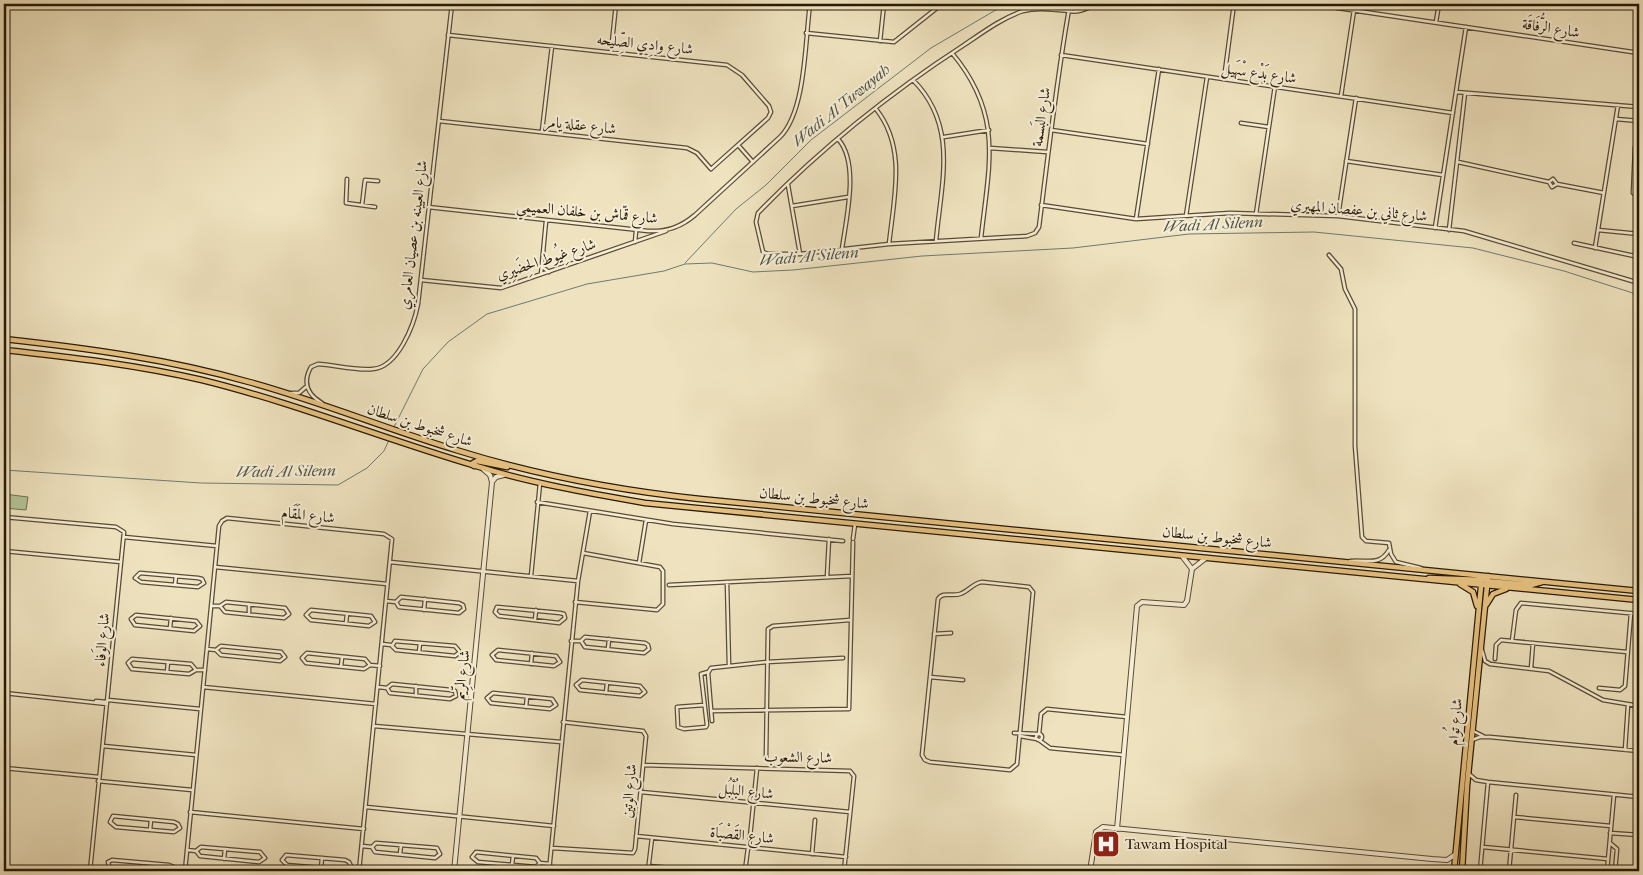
<svg xmlns="http://www.w3.org/2000/svg" width="1643" height="875" font-family="'IM FELL French Canon',Amiri,serif">
	<rect width="100%" height="100%" fill="#efe3bf"/>
	<filter id="stains"><feTurbulence type="fractalNoise" baseFrequency=".004" numOctaves="4"/><feColorMatrix values="0 0 0 0 .2 0 0 0 0 .09 0 0 0 0 .02 0 0 0 .5 -.17"/></filter>
	<radialGradient id="worn" r=".72"><stop offset=".6" stop-color="#630" stop-opacity="0"/><stop offset="1" stop-color="#630" stop-opacity=".3"/></radialGradient>
	<!-- green -->
	<path fill="#b3c597" stroke="#6d6f4f" d="M4 494 28 497 26 510 4 508Z"/>
	<g fill="none" stroke-linecap="round" stroke-linejoin="round">
		<!-- stream -->
		<path stroke="#6d7b72" stroke-width="1" d="M685 263 736 209 766 185 811 140 931 48 1006 4
			M394 427 423 369 448 342 487 314 587 284 664 271 685 264 712 263 753 272 793 270 922 256 1073 248 1189 234 1314 232 1473 248 1564 271 1639 295
			M4 470 201 483 338 485 367 468 384 451 389 440"/>
		<!-- minor casing -->
		<g stroke="#594c35" stroke-width="5">
			<path id="minor" d="M1070 4 1068 15C1056 85 1048 156 1039 227L1035 233 1027 236 889 244 800 254H768L763 252 756 222 758 213C819 150 890 93 964 45 982 33 1002 18 1023 11 1039 7 1053 10 1069 11 1079 13 1088 8 1097 4
				M1311 4 1639 53
				M1436 22 1439 4
				M806 33 894 42 942 4
				M880 41 884 4
				M611 52 616 4
				M952 53C1004 115 989 164 981 238
				M1061 55 1453 113
				M1224 79 1234 4
				M913 80C959 126 941 183 936 241
				M1456 92 1639 107
				M1341 96 1354 10
				M876 109C907 148 894 197 889 244
				M1616 119 1639 121
				M439 121 687 148 697 153 711 169 768 118 771 112 769 106 742 75 727 65 448 35
				M1241 123 1269 127
				M1051 130 1148 144
				M542 131 552 46
				M944 137 989 130
				M838 139C860 163 846 219 842 249
				M738 145 753 162
				M1639 145 1635 147 1633 193 1639 196
				M990 148 1047 152
				M1346 161 1443 175
				M1458 162 1549 182 1553 179 1557 184 1552 187 1549 182
				M347 179 346 203 375 207
				M1557 184 1604 193
				M788 185 800 254
				M362 205 365 180 378 181
				M1041 205 1136 219 1230 213 1338 216 1464 231 1639 283
				M792 206 848 197
				M428 207 648 231C667 232 681 227 695 215L780 137C806 111 805 41 810 4
				M1256 214 1275 86
				M1186 216 1207 77
				M1338 216 1356 98
				M1136 219 1159 69
				M1435 228 1466 27
				M1449 230 1465 93
				M1598 230 1639 234
				M635 242 636 231
				M1574 243 1639 257
				M1595 248 1618 105
				M1329 255 1341 269 1345 289 1355 309V446L1362 537 1366 541 1389 543 1391 554 1396 562 1421 568
				M541 266 549 272
				M541 274 546 221
				M421 280 501 288 666 231
				M291 393H299L307 386
				M322 403C308 395 302 383 311 367L318 364C335 365 356 371 373 369 398 367 414 325 418 304L452 4
				M537 502 673 524 843 541
				M4 517 116 527 124 532 90 871
				M124 537 217 546
				M853 539 855 524
				M4 551 121 562
				M1350 561C1366 559 1379 567 1389 550
				M390 562 578 581
				M639 563 646 520
				M215 567 387 584
				M140 573 198 578 202 579 204 583 198 587 141 582 135 578Z
				M531 576 540 483
				M827 577 829 539
				M727 582 729 666
				M982 582 1029 587 1033 592 1017 764 1010 770 930 762 925 760 922 755 938 599C943 591 952 597 960 594 969 591 973 583 982 582Z
				M175 585 176 576
				M669 585 852 576
				M401 597 459 603 463 605 464 609 459 613 399 607 396 602Z
				M386 601 396 602
				M226 602 285 608 289 614 284 618 225 612 220 606Z
				M575 602 657 610 663 604V571L660 567 583 553
				M211 606H220
				M497 607 560 613 564 614 565 618 559 623 499 616 495 612Z
				M311 610 371 616 375 622 369 626 311 620 306 615Z
				M424 610 425 599
				M249 614V604
				M136 615 196 621 200 626 194 631 135 625 131 619Z
				M535 620 536 610
				M346 623 347 614
				M170 628 171 618
				M934 634 951 633
				M585 637 645 643 648 645 649 649 644 653 585 647 581 641Z
				M395 641 455 646 460 652 455 656 396 650 392 646Z
				M571 641H581
				M1512 641 1516 610 1521 603 1639 614
				M382 644 391 645
				M221 646 281 652 285 657 280 661 221 655 216 650Z
				M207 649 216 650
				M608 649 609 639
				M498 650 556 656 560 662 554 666 496 660 492 655Z
				M1482 650 1485 661 1490 664 1549 671 1603 700 1639 706
				M419 652 420 643
				M307 653 365 659 370 665 364 669 306 663 302 658Z
				M132 659 191 664 196 670 189 674 132 669 128 663Z
				M1495 659 1496 645 1501 640 1627 652
				M531 664 532 653
				M370 665 380 666
				M341 667 342 657
				M1531 668 1533 643
				M196 670H205
				M167 672 168 662
				M930 677 963 680
				M582 680 640 686 645 692 640 696 580 690 576 685Z
				M392 684 451 690 455 691 456 696 450 699 390 693 387 688Z
				M203 687 376 704
				M378 687 387 688
				M1599 688 1620 690 1625 686 1631 613
				M4 693 107 704
				M493 693 552 699 556 705 550 709 491 703 487 698Z
				M606 693 607 683
				M416 696V686
				M108 700 200 709
				M96 701 107 702
				M704 705 677 707 678 727 684 729 706 727 707 725 701 674 708 672
				M526 707 527 697
				M711 711 849 709 853 542
				M712 721 708 673 711 668 767 662 843 658
				M374 726 561 742
				M1473 731 1483 736
				M1014 733 1038 734
				M1039 734 1041 714 1047 709 1127 717
				M1036 737a3 3 0 1 1 6 0a3 3 0 1 1-6 0Z
				M1020 736 1037 739
				M1039 740 1050 748 1124 755
				M1472 740 1480 737H1490L1639 751
				M103 746 196 755
				M1625 750 1628 705
				M766 758 768 629 773 626 850 620
				M643 765 850 771 854 776 844 871
				M4 768 99 777
				M1469 774 1476 780 1488 782 1639 797
				M98 781 192 790
				M641 792 850 812
				M366 807 554 826
				M190 812 364 829
				M113 816 174 822 178 824 180 828 174 832 116 827 110 822Z
				M1514 817 1611 826
				M150 830 151 820
				M1610 833 1639 835
				M636 836 846 857
				M376 843 437 848 440 854 435 858 375 852 372 847Z
				M1610 843 1617 849 1615 871
				M362 846 372 847
				M201 847 260 852 265 858 259 862 200 856 196 851Z
				M749 847 757 768
				M1483 847 1608 859
				M552 848 633 853 635 849 646 736 643 731 563 722
				M187 850 196 851
				M476 852 536 858 540 863 536 867 478 862 472 857Z
				M400 854 401 845
				M812 854 815 820
				M286 855 345 860 349 862 351 866 344 870 287 865 282 860Z
				M224 859 225 849
				M540 863 550 864
				M512 865 513 856
				M649 866 700 871
				M321 868 322 858
				M125 871 110 869 108 862 112 860 169 865 174 867 175 871
				M146 871 147 863
				M185 871 219 526 222 521 227 518 384 534 392 539 359 871
				M549 871 578 581 590 511
				M648 871 652 838
				M745 871 748 848
				M1480 871 1488 782
				M1509 871 1516 795
				M1607 871 1614 795"/>
		</g>
		<!-- tertiary casing -->
		<g stroke="#594c35" stroke-width="6">
			<path id="tertiary" d="M492 482 496 477 504 475
				M1182 556 1192 569
				M1117 829 1137 606 1142 602 1184 605 1187 601 1192 569 1206 558
				M454 871 492 482 490 475 483 469
				M1090 871 1096 832 1103 827 1432 859 1447 860 1456 854"/>
		</g>
		<!-- primary casing -->
		<g stroke="#271907" stroke-width="7">
			<path id="primary" d="M4 339C86 348 168 359 249 382 319 401 386 429 456 450 536 475 617 490 700 499L1639 591
				M4 350C70 357 137 365 202 380 295 403 384 439 476 466 531 483 588 493 645 503L1639 600
				M474 466 473 463 477 461 507 467
				M1429 578 1484 580
				M1486 581 1531 585 1542 582
				M1460 584 1473 592 1477 606
				M1486 605 1493 594 1506 589
				M1454 871 1482 576
				M1462 871 1467 786 1488 576"/>
		</g>
		<!-- minor -->
		<use href="#minor" stroke="#f5edd5" stroke-width="2.5"/>
		<!-- tertiary -->
		<use href="#tertiary" stroke="#f5edd5" stroke-width="4"/>
		<!-- primary -->
		<use href="#primary" stroke="#e8c280" stroke-width="4.5"/>
	</g>
	<!-- icons -->
	<defs>
		<g id="hospital-square" transform="scale(1.4375)"><rect x="-9" y="-9" width="18" height="18" rx="4" fill="#8f2418" stroke="#f5edd5"/><path d="M-5-5h3v3.5h4V-5h3V5h-3V1.5h-4V5h-3Z" fill="#fff"/></g>
	</defs>
	<g fill-rule="evenodd">
		<use href="#hospital-square" x="1106" y="844"/>
	</g>
	<g text-anchor="middle" dominant-baseline="central" stroke-width="4" stroke-linejoin="round" paint-order="stroke">
		<!-- street labels -->
		<g font-size="15" fill="#271907" stroke="#f5edd5">
			<text transform="translate(1551 28) rotate(9)">شارع الرُّفَاقَة</text>
			<text transform="translate(645 44) rotate(6)">شارع وادِي الصِّليحه</text>
			<text transform="translate(1259 73) rotate(8)">شارع بَدْع سْهَيل</text>
			<text transform="translate(1041 117) rotate(-82)">شارع البَسمة</text>
			<text transform="translate(580 125) rotate(6)">شارع عقلة يامر</text>
			<text transform="translate(1359 210) rotate(5)">شارع ثاني بن عفصان المهيري</text>
			<text transform="translate(587 212) rotate(5)">شارع قمّاش بن خلفان العميمي</text>
			<text transform="translate(413 235) rotate(-83)">شارع العيينه بن عصيان العامري</text>
			<text transform="translate(546 259) rotate(-18)">شارع غِيُوط الحِضَيرِي</text>
			<text transform="translate(420 425) rotate(18)">شارع شخبوط بن سلطان</text>
			<text transform="translate(814 498) rotate(6)">شارع شخبوط بن سلطان</text>
			<text transform="translate(308 515) rotate(6)">شارع المَقَام</text>
			<text transform="translate(1217 537) rotate(6)">شارع شخبوط بن سلطان</text>
			<text transform="translate(102 640) rotate(-85)">شارع الوَفاء</text>
			<text transform="translate(462 675) rotate(-84)">شارع الرِّيم</text>
			<text transform="translate(1455 722) rotate(-85)">شارع تُوام</text>
			<text transform="translate(798 757) rotate(1)">شارع الشعوب</text>
			<text transform="translate(629 791) rotate(-85)">شارع الوتين</text>
			<text transform="translate(746 791) rotate(6)">شارع البُلْبُل</text>
			<text transform="translate(742 835) rotate(6)">شارع القَصْبَاة</text>
		</g>
		<!-- poi labels -->
		<g font-size="15" fill="#271907" stroke="#f5edd5" text-anchor="start">
			<text x="1125" y="844">Tawam Hospital</text>
		</g>
		<!-- water labels -->
		<g font-size="16" font-style="italic" fill="#505246" stroke="#f5edd5">
			<text transform="translate(841 105) rotate(-39)">Wadi Al Tuwayah</text>
			<text transform="translate(1213 224) rotate(-3)">Wadi Al Silenn</text>
			<text transform="translate(809 256) rotate(-5)">Wadi Al Silenn</text>
			<text transform="translate(286 471) rotate(-1)">Wadi Al Silenn</text>
		</g>
	</g>
	<!-- margin -->
	<rect width="1643" height="875" fill="none" stroke="#efe3bf" stroke-width="20"/>
	<rect x="5" y="5" width="1633" height="865" fill="none" stroke="#271907" stroke-width="2.5"/>
	<rect x="10" y="10" width="1623" height="855" fill="none" stroke="#271907"/>
	<rect width="100%" height="100%" filter="url(#stains)"/>
	<rect width="100%" height="100%" fill="url(#worn)"/>
</svg>
